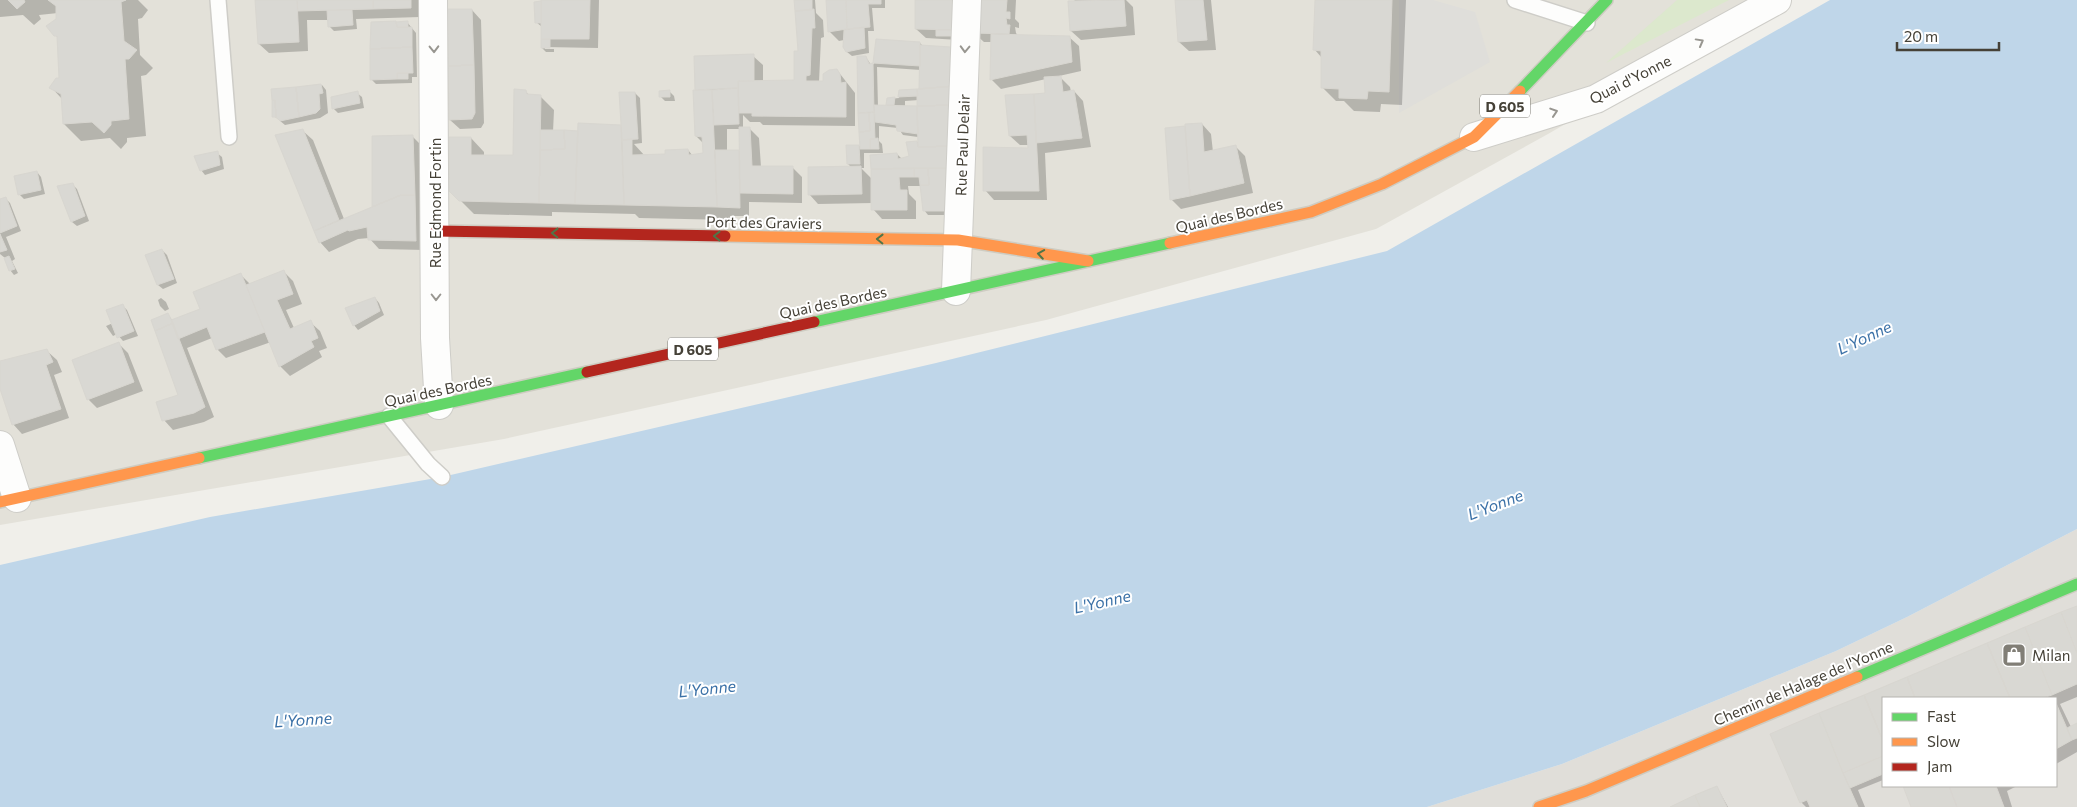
<svg xmlns="http://www.w3.org/2000/svg" width="2077" height="807" font-family="Commissioner,sans-serif">
	<rect width="100%" height="100%" fill="#f0efea"/>
	<!-- residential -->
	<path fill="#e3e1d9" d="M0 0H1780L1548 134 1376 229 1046 320 504 439 0 525Z"/>
	<!-- industrial -->
	<path fill="#e0ded9" fill-rule="evenodd" d="M2077 529V807H1427L1562 764 1836 651 1907 617ZM1883 698H2056V786H1883Z"/>
	<!-- green -->
	<path fill="#dce8cd" d="M1677 0H1729L1606 63Z"/>
	<!-- parking -->
	<path fill="#dfdeda" d="M1399 0H1433L1475 12 1490 62 1399 113Z"/>
	<!-- water -->
	<path fill="#bfd6e9" d="M1830 0H2077V529L1907 617 1836 651 1562 764 1427 807H0V565L210 517 442 477 936 363 1387 251Z"/>
	<!-- shadow -->
	<path fill="#0003" fill-rule="evenodd" d="M0 0H138L148 10 142 18 138 19 140 55 153 68 146 75 141 76 146 136 127 138V142L121 149 110 138 81 141 64 124 62 99 51 87 61 79 59 39 48 26 58 20V13L39 15 41 19 34 25 23 15 0 17Z
		M256 0H420V17L356 19 357 29 334 31 329 26V20H307L308 51 269 53 259 44Z
		M542 0H599L598 48 545 47V49H554V52H546L542 48V27L536 22Z
		M795 0H815L816 13 823 20 824 37 821 38 819 82H824L837 70 855 93V126L763 125 760 122H750L743 115V128H749L759 138 761 167 793 168 802 177V203L749 202V216H730V220L639 218 635 214 552 212V216L474 214 450 190 471 138 484 152V156H514L525 91 530 96H540L554 110 553 132H579V125L622 127 635 93 640 98 642 143 634 144 645 156 666 155 688 150 693 156 704 154V144L696 136 698 91 697 90 753 56 763 65V82H796L799 52ZM727 129H740V151H727Z
		M827 0H885V8H872L874 31H868L869 53 852 56 847 52 844 40 839 41 829 31Z
		M916 0H967L959 40 926 38 916 29Z
		M976 0H1016L1015 19 1019 23V28L1015 27 1016 33 1018 36 1069 37 1079 46 1081 71 1059 76 1070 87 1071 92 1074 91 1083 101 1091 147 1045 153 1047 200H994L985 190 1029 149V145H1020L1010 136 1046 94V79L1001 89 992 80 993 42H984L974 33Z
		M1074 0H1126L1133 7 1135 35 1081 40 1071 31 1069 2H1076Z
		M1176 0H1211L1216 50 1189 51 1179 42Z
		M1316 0H1406L1402 105 1381 104 1380 112 1354 111 1344 101H1336L1322 87V58L1315 50Z
		M472 10 481 20 484 123 481 128 460 129 450 120Z
		M407 22 416 33 417 77H412V83L376 84 371 79Z
		M877 40 920 43 923 46 953 215H928L924 210 921 186H908L909 194 916 201V219H882L873 209V203L818 204 809 194 851 167 848 164 847 147 861 146 858 57H866L871 65 874 64ZM877 67 921 70 920 90 900 91 899 98 888 99 887 106 878 107ZM919 100 918 109 905 107V101ZM879 126 898 128 903 135 918 137V142L907 143 911 157 902 159 897 154 872 179 861 168H864V153H883L882 144 879 141Z
		M322 85 326 90 328 113 320 118 285 125 274 116 272 91Z
		M670 92 674 96 675 101H665L660 96Z
		M357 93 362 97 364 108 338 113 333 108Z
		M1202 124 1211 134 1213 152 1236 147 1245 156 1253 193 1181 209 1171 199 1166 129Z
		M303 131 313 140 344 219 374 208 373 138 413 137 422 146 425 250 379 249 369 238 358 239 329 252 320 242 277 136Z
		M217 153 222 157 224 169 205 175 201 170Z
		M37 172 41 177 45 194 24 199 19 194Z
		M72 184 77 189 89 221 77 226 72 222 59 187Z
		M6 199 10 203 21 231 6 237 15 259 12 261 18 273 14 275 10 270 5 258 0 254V200Z
		M162 250 167 255 177 283 163 289 158 285 147 256Z
		M284 272 293 281 302 304 286 310 294 328 310 322 320 331 327 348 319 351 322 357 290 376 280 366 271 342 226 358 217 349 212 338 187 348 214 417 204 422 173 430 164 420 180 395 168 315 173 321 201 310 241 275 251 285Z
		M161 298 166 302 169 309 165 311 160 306 158 300Z
		M375 298 379 303 384 315 358 330 354 325Z
		M122 305 127 310 138 336 123 341 117 334 113 336 106 326 113 323Z
		M118 343 128 353 143 391 97 408 88 399Z
		M47 351 57 360 62 372 54 375 69 418 22 434 13 424 0 385V363Z
		M2077 607V697L2060 704 2071 727 2077 724V752L2056 764V698H1883V780L1858 790 1865 807H1806L1801 802 1772 734Z
		M1904 786H2017L2007 791 2012 807H1913Z
		M1717 787 1728 807H1673Z"/>
	<!-- building -->
	<path fill="#d9d8d3" stroke="#d8d6d0" d="M8 0H24L25 2 17 9Z
		M48 0H126L121 2 124 41 137 50 129 59H125L129 119 111 121V125L104 133 92 122 63 124 61 94 49 88 56 78H59L57 36H54L46 26 56 19V6Z
		M255 0H297L299 42 258 44Z
		M297 0H373V9L298 11Z
		M373 0H411V8L373 9Z
		M541 0H590L589 39H541Z
		M794 0H812V10L795 11Z
		M826 0H846L847 29 828 32Z
		M846 0H881V4H868L870 27 847 29Z
		M915 0H957L955 30 915 29Z
		M975 0H1007L1006 12H1010V19L1006 18 1007 25H1010L1009 34 973 33Z
		M1124 0 1126 26 1070 31 1068 1Z
		M1175 0H1203L1207 40 1178 42Z
		M1315 0H1392L1389 92 1368 91 1367 99 1339 98V89L1321 88V51L1313 50Z
		M541 1V23H535L534 2Z
		M447 9H472L474 65 448 66Z
		M814 9 815 28H812L810 75 806 76V81H823V74L829 70 837 69 840 74 841 83 846 82V117L752 116V113H739L738 81 794 80V51H798L795 11Z
		M327 10H352L353 25 328 27Z
		M396 21 397 27H412V47L370 49 371 22Z
		M408 21V27H397L396 22Z
		M864 27 865 48 846 52 843 47 844 30Z
		M936 30H955V36H936Z
		M991 34 1070 36 1072 62 990 80Z
		M541 39H550V48H541Z
		M876 39 920 42V66L873 63Z
		M920 45 951 47 955 49 954 86 919 89Z
		M412 47 413 73H397V79L370 80V49Z
		M754 54V81H738V88L695 90 694 56Z
		M857 56H866L869 64 873 63 874 112 858 113Z
		M474 65 475 113 472 119 449 120 448 66Z
		M397 73H408V79H397Z
		M1061 76 1063 92 1074 90 1082 138 1036 143 1034 94 1045 93 1044 77Z
		M321 84 323 93 319 94 320 109 316 113 299 117 296 87Z
		M954 86V105L917 106V89Z
		M296 87 299 117 280 121 276 117 275 100H272L271 89Z
		M738 88 739 124 714 125 712 90Z
		M514 89 526 90 527 94 541 95 539 203 459 201 449 191V137H471V155H513Z
		M917 89 918 96 898 97 899 90Z
		M670 90V97H659V91Z
		M693 90H712L717 207 624 205 622 140 632 139V155L665 154V150L688 149 689 155 703 153 702 137 695 136Z
		M358 91 360 103 332 109 331 97Z
		M619 92H635L638 139 622 140Z
		M1034 94 1039 191H983V147L1028 148 1027 135 1009 136 1005 95Z
		M895 97 894 105H886L887 98Z
		M272 100H275L276 117H272Z
		M874 105 917 106 918 134 897 131 896 125 875 122Z
		M954 105V146L918 147 917 106Z
		M874 112 875 139H870V149H860L859 132 870 131 869 113Z
		M858 113H869L870 131 859 132Z
		M578 123 621 125 624 205 575 204Z
		M1202 123 1204 152 1236 145 1244 183 1190 196 1185 124Z
		M1185 126 1190 196 1170 200 1165 128Z
		M739 127H750L752 166H793V194L740 193Z
		M303 129 339 220 314 231 275 135Z
		M540 130H564L565 149 540 150Z
		M564 130 578 131 575 204 539 203 540 150 565 149Z
		M413 135 415 195H401L372 207V136Z
		M878 138 879 149H870V139Z
		M917 141 918 147 954 146V168L871 169 870 155 897 153 898 159 902 158 909 156 906 142Z
		M846 145H859L860 164H847Z
		M715 150H739L740 208 717 207Z
		M218 151 220 165 200 171 194 156Z
		M861 166 862 194 808 195V167Z
		M914 168V177H899L900 190H907V210H871V169Z
		M914 168H928L929 185H920L919 177H914Z
		M928 168H954L948 211H923L920 185H929Z
		M37 171 41 190 18 195 14 176Z
		M73 183 85 216 71 222 57 186Z
		M401 195H415L416 241 368 240 367 227 349 231 348 230 319 243 314 231Z
		M6 197 17 226 0 233V199Z
		M0 234 7 250 0 252Z
		M162 249 174 279 157 285 145 255Z
		M9 256 15 269 9 271 4 258Z
		M284 270 293 294 277 300 290 329 311 320 318 338 311 341 314 347 279 367 246 285Z
		M241 273 265 332 216 350 207 327 178 339 171 320 200 309 193 292Z
		M375 297 380 311 353 326 345 308Z
		M123 304 134 331 117 338 106 310Z
		M168 313 173 323 155 331 151 320Z
		M173 323 205 407 194 413 162 421 156 402 178 395 155 331Z
		M119 342 134 382 87 400 72 360Z
		M47 349 53 362 46 365 61 409 12 425 0 389V361Z
		M2077 606V653L2061 612Z
		M2061 612 2077 653V684L2052 695 2025 627Z
		M2025 627 2052 695 2043 698H2010L1987 643Z
		M1987 643 2010 698H1915L1907 677Z
		M1907 677 1915 698H1883V741L1864 695Z
		M1864 695 1883 741V756L1843 773 1819 713Z
		M2056 703 2072 740 2056 749Z
		M1819 713 1843 773 1858 807H1810L1807 800 1800 803 1773 741 1770 734Z
		M2077 723V738L2072 740 2067 728Z
		M1883 756V774L1850 788 1843 773Z
		M1717 786 1727 807H1700L1695 795Z
		M1903 786H1949L1957 807H1911Z
		M1949 786H1996L2004 807H1957Z
		M1695 795 1700 807H1670Z"/>
	<g fill="none" stroke-linecap="round" stroke-linejoin="round">
		<!-- lane casing -->
		<g stroke="#cecdc8" stroke-width="18">
			<path id="lane" d="M218 0 229 137
				M1515 0 1587 23
				M389 416 428 464 442 477"/>
		</g>
		<!-- street casing -->
		<g stroke="#cecdc8" stroke-width="30">
			<path id="street" d="M433 0 435 338 439 405
				M1474 137 1596 99 1777 0
				M956 291 967 0
				M0 445 17 498"/>
		</g>
		<!-- fast casing -->
		<g stroke="#ceccc2" stroke-width="14">
			<path id="fast" d="M1520 91 1607 0
				M814 322 1170 243
				M199 458 587 372
				M1857 677 2077 584"/>
		</g>
		<!-- slow casing -->
		<g stroke="#ceccc2" stroke-width="14">
			<path id="slow" d="M725 236 958 240 1088 261
				M1170 243 1311 212 1382 184 1474 137 1520 91
				M0 502 199 458
				M1539 807 1586 791 1857 677"/>
		</g>
		<!-- jam casing -->
		<g stroke="#ceccc2" stroke-width="14">
			<path id="jam" d="M436 231 725 236
				M587 372 814 322"/>
		</g>
		<!-- lane -->
		<use href="#lane" stroke="#fdfdfc" stroke-width="15"/>
		<!-- street -->
		<use href="#street" stroke="#fdfdfc" stroke-width="28"/>
		<!-- fast -->
		<use href="#fast" stroke="#63d668" stroke-width="11"/>
		<!-- slow -->
		<use href="#slow" stroke="#ff974d" stroke-width="11"/>
		<!-- jam -->
		<use href="#jam" stroke="#b3261e" stroke-width="11"/>
	</g>
	<!-- one-way arrows -->
	<defs><path id="oneway-chevron" d="M-2-3.5L2.5 0L-2 3.5" fill="none" stroke-width="1.6" stroke-linecap="round" stroke-linejoin="round" transform="scale(1.25)"/></defs>
	<g stroke="#989690">
		<use href="#oneway-chevron" transform="translate(1700 42) rotate(-29)"/>
		<use href="#oneway-chevron" transform="translate(434 49) rotate(89)"/>
		<use href="#oneway-chevron" transform="translate(965 49) rotate(92)"/>
		<use href="#oneway-chevron" transform="translate(1554 112) rotate(-18)"/>
		<use href="#oneway-chevron" transform="translate(436 297) rotate(90)"/>
	</g>
	<g stroke="#507548">
		<use href="#oneway-chevron" transform="translate(555 233) rotate(-179)"/>
		<use href="#oneway-chevron" transform="translate(717 236) rotate(-179)"/>
		<use href="#oneway-chevron" transform="translate(880 239) rotate(-179)"/>
		<use href="#oneway-chevron" transform="translate(1041 254) rotate(-171)"/>
	</g>
	<!-- icons -->
	<defs>
		<g id="shop-square" transform="scale(1.25)"><rect x="-9" y="-9" width="18" height="18" rx="4" fill="#817e76" stroke="#fff"/><path d="M-5-2.5h2.3a2.7 3.5 0 0 1 5.4 0H5L5.5 6h-11ZM-1.5-2.5h3a1.5 2.3 0 0 0-3 0Z" fill="#fff"/></g>
	</defs>
	<g fill-rule="evenodd">
		<use href="#shop-square" x="2014" y="655"/>
	</g>
	<g text-anchor="middle" dominant-baseline="central" stroke-width="4" stroke-linejoin="round" paint-order="stroke">
		<!-- shield labels -->
		<g fill="#fff" stroke="#7d7a73" stroke-width="1">
			<rect x="1480" y="94.5" width="50" height="23" rx="4"/>
			<rect x="668" y="337.5" width="50" height="23" rx="4"/>
		</g>
		<g font-size="14" font-weight="bold" fill="#454137">
			<text x="1505" y="106">D 605</text>
			<text x="693" y="349">D 605</text>
		</g>
		<!-- street labels -->
		<g font-size="15" fill="#454137" stroke="#fff">
			<text transform="translate(1630 79) rotate(-27)">Quai d'Yonne</text>
			<text transform="translate(962 145) rotate(-88)">Rue Paul Delair</text>
			<text transform="translate(435 203) rotate(-90)">Rue Edmond Fortin</text>
			<text transform="translate(1229 215) rotate(-13)">Quai des Bordes</text>
			<text transform="translate(764 222) rotate(1)">Port des Graviers</text>
			<text transform="translate(833 302) rotate(-12)">Quai des Bordes</text>
			<text transform="translate(438 390) rotate(-12)">Quai des Bordes</text>
			<text transform="translate(1803 683) rotate(-23)">Chemin de Halage de l'Yonne</text>
		</g>
		<!-- poi labels -->
		<g font-size="15" fill="#454137" stroke="#fff" text-anchor="start">
			<text x="2032" y="655">Milan</text>
		</g>
		<!-- water labels -->
		<g font-size="16" font-style="italic" fill="#3b71a7" stroke="#fff">
			<text transform="translate(1864 337) rotate(-25)">L'Yonne</text>
			<text transform="translate(1495 504) rotate(-21)">L'Yonne</text>
			<text transform="translate(1102 601) rotate(-13)">L'Yonne</text>
			<text transform="translate(707 688) rotate(-6)">L'Yonne</text>
			<text transform="translate(303 719) rotate(-4)">L'Yonne</text>
		</g>
	</g>
	<!-- legend -->
	<rect x="1882" y="697" width="175" height="90" fill="#ffffff" stroke="#b5b3af"/>
	<rect x="1892" y="713" width="25" height="8" fill="#63d668" stroke="#b5b3af"/>
	<text x="1927" y="722" font-size="15" fill="#454137">Fast</text>
	<rect x="1892" y="738" width="25" height="8" fill="#ff974d" stroke="#b5b3af"/>
	<text x="1927" y="747" font-size="15" fill="#454137">Slow</text>
	<rect x="1892" y="763" width="25" height="8" fill="#b3261e" stroke="#b5b3af"/>
	<text x="1927" y="772" font-size="15" fill="#454137">Jam</text>
	<!-- scale -->
	<path d="M1897 42v8h102v-8" fill="none" stroke="#454137" stroke-width="2.5"/>
	<text x="1904" y="42" font-size="15" fill="#454137" stroke="#ffffff" stroke-width="4" paint-order="stroke">20 m</text>
</svg>
